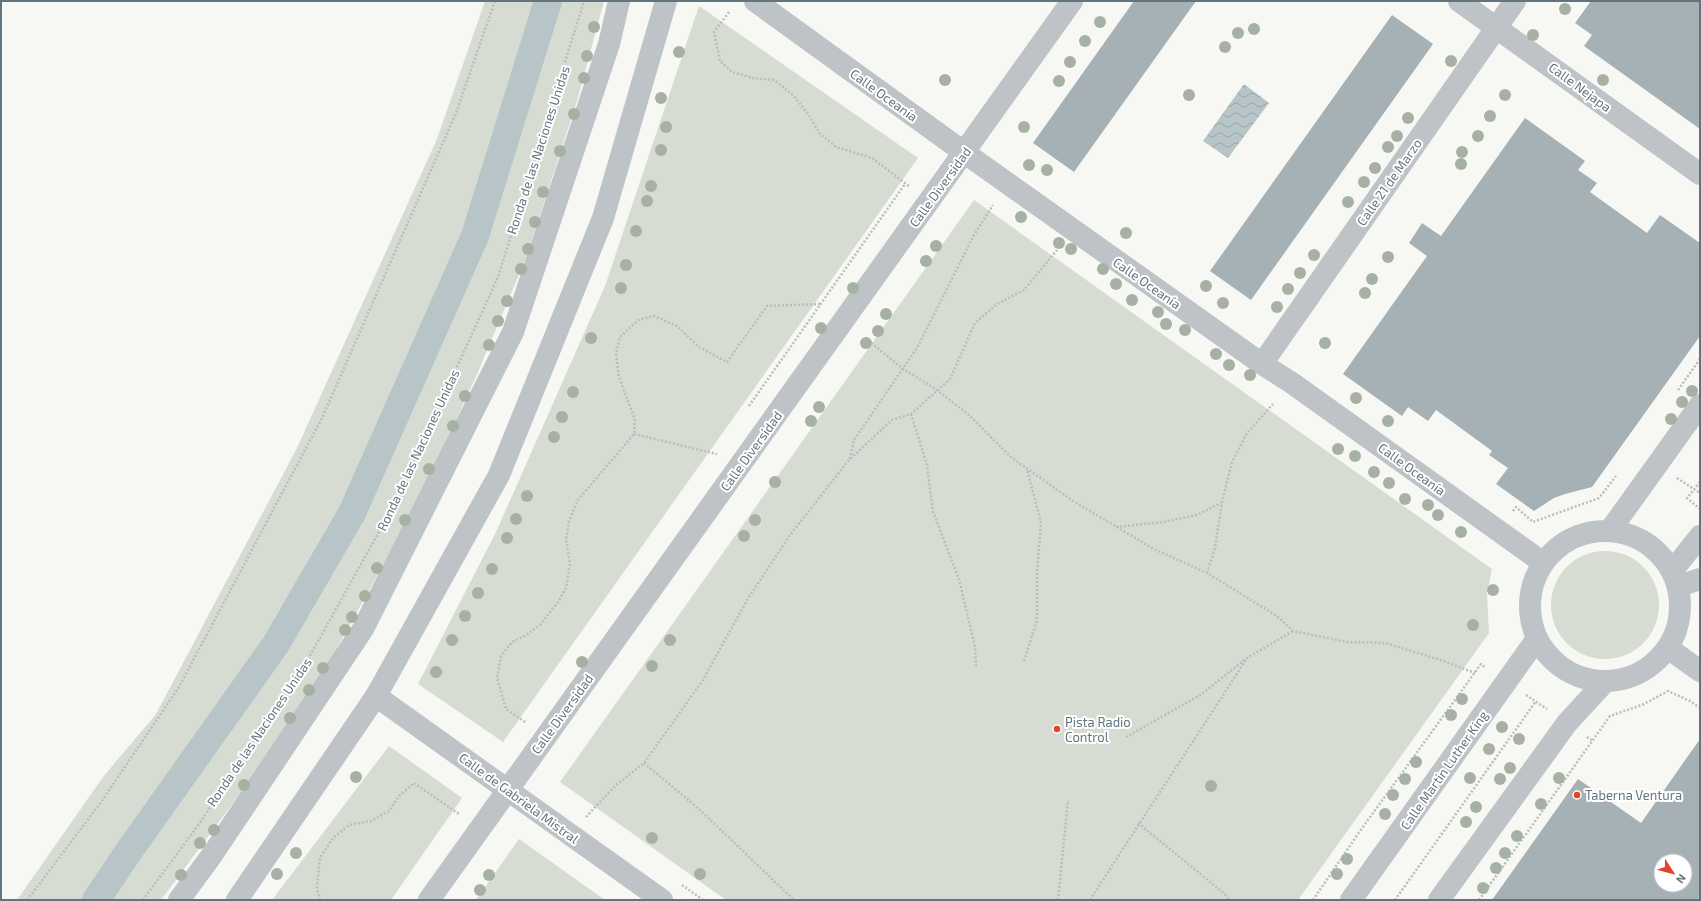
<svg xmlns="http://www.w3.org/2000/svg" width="1701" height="901" font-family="'Exo 2',sans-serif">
	<defs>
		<pattern id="water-waves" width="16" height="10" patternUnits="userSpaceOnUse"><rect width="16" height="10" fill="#b7c5c8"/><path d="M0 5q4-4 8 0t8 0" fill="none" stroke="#98a5a8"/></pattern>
	</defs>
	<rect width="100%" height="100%" fill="#f7f7f4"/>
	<!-- green -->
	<path fill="#d7dcd3" d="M485 1H604L577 101 526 258 478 372 420 498 336 650 247 784 161 900H17L103 777 156 714 297 448 437 139Z
		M699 6 918 158 503 742 418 684 496 532 605 286Z
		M974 200 1492 569 1487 593 1489 633 1298 900H726L560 782Z
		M1551 605a54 54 0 1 1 108 0a54 54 0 1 1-108 0Z
		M389 746 462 798 391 900H272Z
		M519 839 605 900H476Z"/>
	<!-- water -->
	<path fill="url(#water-waves)" d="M1244 84 1269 103 1228 158 1203 141Z"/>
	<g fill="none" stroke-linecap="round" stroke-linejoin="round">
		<!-- canal -->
		<path stroke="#b7c5c8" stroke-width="28" d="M96 900 129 851 276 644 352 513 475 236 548 1"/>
	</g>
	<!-- building -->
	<path fill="#a6b1b5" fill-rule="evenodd" d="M1134 1H1196L1074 172 1033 143Z
		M1591 1H1700V129L1584 46 1592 35 1575 23Z
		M1392 15 1433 44 1251 300 1210 271Z
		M1525 118 1585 161 1578 170 1597 183 1590 192 1647 233 1660 215 1700 243V336L1592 487 1565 494 1554 498 1534 511 1496 484 1508 468 1489 455 1492 451 1436 410 1428 421 1408 407 1402 416 1343 374 1427 256 1409 243 1422 223 1441 236Z
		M1700 739V900H1492L1578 779 1641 823ZM1661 861H1685V885H1661Z"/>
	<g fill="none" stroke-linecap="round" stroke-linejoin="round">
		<!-- path -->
		<path stroke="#babdbf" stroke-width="2.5" stroke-dasharray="2 2" stroke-linecap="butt" d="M729 12 714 32 720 61 732 72 753 78 774 80 793 95 808 114 820 134 836 147 872 158 910 187
			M865 338 902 368 937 390 969 415 1012 458 1073 501 1154 549 1207 573 1277 616 1293 631 1347 642 1385 643 1441 660 1475 673
			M1678 390 1700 359
			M749 406 905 184
			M911 414 927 465 933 512 959 579 975 647 976 667
			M634 434 717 454
			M850 459 854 440 917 348 974 235 993 205
			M1677 478 1700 493
			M1700 482 1687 498 1700 509
			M1513 511 1516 507 1533 522 1599 498 1616 476
			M1116 527 1163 522 1197 515 1221 503
			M1207 573 1215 548 1222 502 1232 462 1247 433 1273 404
			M1024 661 1037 620V573L1041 523 1027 469
			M1526 695 1547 709
			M525 722 506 709 497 678 501 656 512 642 525 636 540 625 558 602 566 588 570 564 566 540 569 521 578 500 634 434 635 420 619 377 616 354 620 337 638 320 654 316 677 326 699 347 727 362 767 306 820 304
			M1126 737 1202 694 1247 658 1293 631
			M1587 737 1593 741
			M644 763 700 810 794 900
			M586 817 615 786 644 763 703 680 747 600 790 535 849 460 892 420 911 414 950 379 975 323 997 304 1024 290 1057 250
			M1138 823 1225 894 1229 900
			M682 885 703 900
			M27 900 99 805 179 687 323 416 456 113 495 1
			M143 900 199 824 307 661 394 505 498 277 584 1
			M320 900 317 888 320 858 333 838 349 825 371 821 389 811 399 796 414 783 459 814
			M1058 900 1068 800
			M1090 900C1142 819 1195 739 1247 658
			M1313 900 1360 831 1481 664 1486 668
			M1395 900 1536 701
			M1479 900 1610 716 1642 705 1668 691 1690 701 1700 708"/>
		<!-- pedestrian -->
		<path stroke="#bdc3c6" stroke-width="22" d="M1459 1 1700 174"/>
		<!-- minor -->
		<path stroke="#bdc3c6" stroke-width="22" d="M755 1 965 153 1262 364 1292 383 1542 562
			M1262 364 1515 1
			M1611 529 1700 405
			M1530 606a75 75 0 1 1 150 0a75 75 0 1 1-150 0Z
			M1673 570 1700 536
			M1679 586 1700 579
			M1668 648 1700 671
			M376 696 662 900
			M429 900 1072 1
			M1351 900 1536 640
			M1439 900 1567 723 1603 684"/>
		<!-- tertiary -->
		<path stroke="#bdc3c6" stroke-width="22" d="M179 900 212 855 363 629 513 332 609 44 619 1
			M237 900 376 696 499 475 603 218 666 1"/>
	</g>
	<!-- trees -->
	<g fill="#a7b1a3">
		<circle cx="1565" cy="9" r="6"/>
		<circle cx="1100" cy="22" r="6"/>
		<circle cx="594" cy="27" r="6"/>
		<circle cx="1254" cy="29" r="6"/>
		<circle cx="1238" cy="33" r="6"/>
		<circle cx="1533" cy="35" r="6"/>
		<circle cx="1085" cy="41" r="6"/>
		<circle cx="1225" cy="47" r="6"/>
		<circle cx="679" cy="52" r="6"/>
		<circle cx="587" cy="56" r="6"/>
		<circle cx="1451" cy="61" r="6"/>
		<circle cx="1070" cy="62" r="6"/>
		<circle cx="584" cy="78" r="6"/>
		<circle cx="945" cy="80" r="6"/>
		<circle cx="1603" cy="80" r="6"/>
		<circle cx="1059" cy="81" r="6"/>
		<circle cx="1189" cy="95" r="6"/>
		<circle cx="1505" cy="95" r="6"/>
		<circle cx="661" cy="98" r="6"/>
		<circle cx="574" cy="114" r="6"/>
		<circle cx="1490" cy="116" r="6"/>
		<circle cx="1408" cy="118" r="6"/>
		<circle cx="666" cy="127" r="6"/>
		<circle cx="1024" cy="127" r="6"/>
		<circle cx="1397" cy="136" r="6"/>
		<circle cx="1478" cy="136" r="6"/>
		<circle cx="1388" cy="147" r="6"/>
		<circle cx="661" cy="150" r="6"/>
		<circle cx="560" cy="151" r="6"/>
		<circle cx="1462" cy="152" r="6"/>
		<circle cx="1461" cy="164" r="6"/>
		<circle cx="1029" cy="165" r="6"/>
		<circle cx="1375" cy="168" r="6"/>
		<circle cx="1047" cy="170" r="6"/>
		<circle cx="1364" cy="182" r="6"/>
		<circle cx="651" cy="186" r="6"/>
		<circle cx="543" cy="192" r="6"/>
		<circle cx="647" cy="201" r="6"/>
		<circle cx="1348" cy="202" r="6"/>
		<circle cx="1021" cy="217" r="6"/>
		<circle cx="535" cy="222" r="6"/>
		<circle cx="636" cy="231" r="6"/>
		<circle cx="1126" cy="233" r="6"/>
		<circle cx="1059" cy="243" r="6"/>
		<circle cx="936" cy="246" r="6"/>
		<circle cx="528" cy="249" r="6"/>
		<circle cx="1071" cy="249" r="6"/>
		<circle cx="1314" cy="255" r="6"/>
		<circle cx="1388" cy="257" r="6"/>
		<circle cx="926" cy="261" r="6"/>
		<circle cx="626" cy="265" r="6"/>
		<circle cx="521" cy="269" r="6"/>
		<circle cx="1103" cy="269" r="6"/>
		<circle cx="1300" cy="273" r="6"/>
		<circle cx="1372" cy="279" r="6"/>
		<circle cx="1116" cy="284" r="6"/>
		<circle cx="1206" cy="286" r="6"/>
		<circle cx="621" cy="288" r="6"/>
		<circle cx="853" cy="288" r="6"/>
		<circle cx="1288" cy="289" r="6"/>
		<circle cx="1365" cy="293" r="6"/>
		<circle cx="1132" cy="300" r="6"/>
		<circle cx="507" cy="301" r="6"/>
		<circle cx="1223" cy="303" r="6"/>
		<circle cx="1277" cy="307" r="6"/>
		<circle cx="1158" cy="312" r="6"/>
		<circle cx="886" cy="314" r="6"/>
		<circle cx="498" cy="321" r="6"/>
		<circle cx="1166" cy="324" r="6"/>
		<circle cx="821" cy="328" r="6"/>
		<circle cx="1185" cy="330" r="6"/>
		<circle cx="878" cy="331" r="6"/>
		<circle cx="591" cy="338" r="6"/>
		<circle cx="866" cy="343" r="6"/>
		<circle cx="1325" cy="343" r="6"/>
		<circle cx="489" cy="345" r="6"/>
		<circle cx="1216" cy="354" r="6"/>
		<circle cx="1229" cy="365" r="6"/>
		<circle cx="1250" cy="375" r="6"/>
		<circle cx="1692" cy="391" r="6"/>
		<circle cx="573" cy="392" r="6"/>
		<circle cx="465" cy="396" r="6"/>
		<circle cx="1356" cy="398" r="6"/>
		<circle cx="1682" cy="402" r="6"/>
		<circle cx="819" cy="407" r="6"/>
		<circle cx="562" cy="417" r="6"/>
		<circle cx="1671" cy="419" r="6"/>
		<circle cx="811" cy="421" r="6"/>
		<circle cx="1388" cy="421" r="6"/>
		<circle cx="453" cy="426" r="6"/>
		<circle cx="554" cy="437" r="6"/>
		<circle cx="1338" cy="449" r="6"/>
		<circle cx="1355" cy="456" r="6"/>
		<circle cx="429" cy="469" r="6"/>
		<circle cx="1374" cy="472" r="6"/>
		<circle cx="775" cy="482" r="6"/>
		<circle cx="1389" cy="483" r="6"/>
		<circle cx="527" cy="496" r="6"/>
		<circle cx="1405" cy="499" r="6"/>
		<circle cx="1428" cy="505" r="6"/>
		<circle cx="1438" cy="515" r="6"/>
		<circle cx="516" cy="519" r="6"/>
		<circle cx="405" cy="520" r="6"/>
		<circle cx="755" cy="520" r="6"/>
		<circle cx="1461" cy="532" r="6"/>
		<circle cx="744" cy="536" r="6"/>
		<circle cx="507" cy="538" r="6"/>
		<circle cx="377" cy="568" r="6"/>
		<circle cx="492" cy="569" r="6"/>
		<circle cx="1493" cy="590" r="6"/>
		<circle cx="478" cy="593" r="6"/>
		<circle cx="365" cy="596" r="6"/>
		<circle cx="465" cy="616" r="6"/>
		<circle cx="352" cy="617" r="6"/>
		<circle cx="1473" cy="625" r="6"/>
		<circle cx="345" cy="630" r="6"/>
		<circle cx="452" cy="640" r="6"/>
		<circle cx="670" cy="640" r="6"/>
		<circle cx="582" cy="662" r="6"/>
		<circle cx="652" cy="666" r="6"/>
		<circle cx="323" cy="668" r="6"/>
		<circle cx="436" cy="672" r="6"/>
		<circle cx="309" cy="690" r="6"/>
		<circle cx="1462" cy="699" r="6"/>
		<circle cx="1451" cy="715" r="6"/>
		<circle cx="290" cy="718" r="6"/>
		<circle cx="1502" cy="727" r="6"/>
		<circle cx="1519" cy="739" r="6"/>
		<circle cx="1489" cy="749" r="6"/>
		<circle cx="1416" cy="762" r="6"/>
		<circle cx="1510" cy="768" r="6"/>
		<circle cx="356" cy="777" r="6"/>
		<circle cx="1470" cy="778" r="6"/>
		<circle cx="1559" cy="778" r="6"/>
		<circle cx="1405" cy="779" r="6"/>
		<circle cx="1500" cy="779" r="6"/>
		<circle cx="244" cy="785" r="6"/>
		<circle cx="1211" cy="786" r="6"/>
		<circle cx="1393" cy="795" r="6"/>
		<circle cx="1541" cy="804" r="6"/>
		<circle cx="1476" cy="807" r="6"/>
		<circle cx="1385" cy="814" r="6"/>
		<circle cx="1466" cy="822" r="6"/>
		<circle cx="214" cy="830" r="6"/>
		<circle cx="1517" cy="836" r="6"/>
		<circle cx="652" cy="838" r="6"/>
		<circle cx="200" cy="843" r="6"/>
		<circle cx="296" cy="853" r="6"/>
		<circle cx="1505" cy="853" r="6"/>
		<circle cx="1347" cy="859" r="6"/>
		<circle cx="1496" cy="868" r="6"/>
		<circle cx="277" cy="874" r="6"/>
		<circle cx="700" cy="874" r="6"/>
		<circle cx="1337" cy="874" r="6"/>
		<circle cx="181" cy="875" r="6"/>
		<circle cx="489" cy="875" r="6"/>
		<circle cx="1483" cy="888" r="6"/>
		<circle cx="480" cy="890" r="6"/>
	</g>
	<!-- markers -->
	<g fill="#e24228" stroke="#fff" stroke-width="1.5">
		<circle cx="1057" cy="729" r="4"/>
		<circle cx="1577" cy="795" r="4"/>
	</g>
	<g text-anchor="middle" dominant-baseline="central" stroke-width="4" stroke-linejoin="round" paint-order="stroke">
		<!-- street labels -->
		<g font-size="13" fill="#62757e" stroke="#fff">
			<text transform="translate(1580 87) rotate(36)">Calle Nejapa</text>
			<text transform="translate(884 95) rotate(36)">Calle Oceanía</text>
			<text transform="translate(538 150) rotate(-72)">Ronda de las Naciones Unidas</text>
			<text transform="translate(1389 182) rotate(-55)">Calle 21 de Marzo</text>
			<text transform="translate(940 187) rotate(-54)">Calle Diversidad</text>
			<text transform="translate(1147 283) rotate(35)">Calle Oceanía</text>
			<text transform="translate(418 450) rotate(-65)">Ronda de las Naciones Unidas</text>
			<text transform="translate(751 451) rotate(-54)">Calle Diversidad</text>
			<text transform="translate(1412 469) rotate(36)">Calle Oceanía</text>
			<text transform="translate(562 714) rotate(-54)">Calle Diversidad</text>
			<text transform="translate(259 732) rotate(-56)">Ronda de las Naciones Unidas</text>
			<text transform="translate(1444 770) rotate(-55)">Calle Martin Luther King</text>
			<text transform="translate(519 798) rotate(36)">Calle de Gabriela Mistral</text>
		</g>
		<!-- poi labels -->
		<g font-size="13" fill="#62757e" stroke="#fff" text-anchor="start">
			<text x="1065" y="722">Pista Radio<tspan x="1065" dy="15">Control</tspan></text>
			<text x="1585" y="795">Taberna Ventura</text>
		</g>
	</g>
	<!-- border -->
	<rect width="1701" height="901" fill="none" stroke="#62757e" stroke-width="4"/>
	<!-- north arrow -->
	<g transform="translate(1673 873) rotate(126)"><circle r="19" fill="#ffffff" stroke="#c0c8cb"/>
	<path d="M0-3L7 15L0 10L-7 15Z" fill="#e24228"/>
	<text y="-6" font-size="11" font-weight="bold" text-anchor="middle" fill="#62757e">N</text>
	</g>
</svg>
